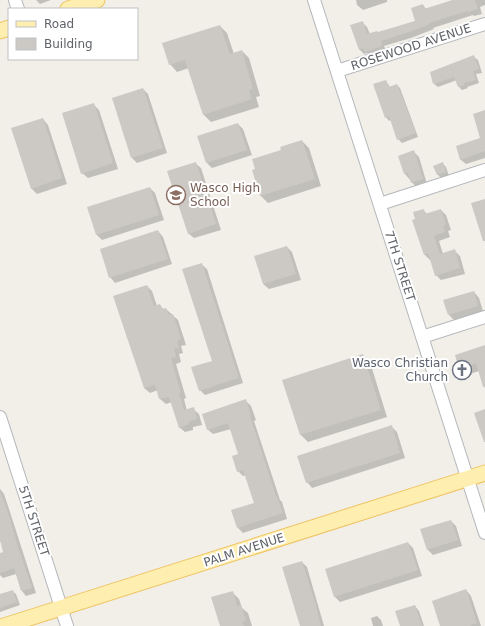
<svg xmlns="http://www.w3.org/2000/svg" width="485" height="626" font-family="'DejaVu Sans',sans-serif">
	<rect width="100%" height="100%" fill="#f1efe8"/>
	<!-- shadow -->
	<path fill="#0003" d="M36 0H51L40 4Z
		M356 0H387V2L363 10 357 5Z
		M453 0H485V5L480 7 482 14 474 16 473 15 433 28 434 29 411 38 384 46 386 50 370 56 367 53 364 54 359 49 362 22 367 27 370 34 378 33 416 21 423 5 426 9Z
		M220 26 227 33 234 54 242 51 249 58 260 96 256 97 259 107 211 122 204 115 189 68 177 72 170 64Z
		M474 57 478 60 482 73 476 74 479 83 467 87 468 88 462 90 459 87 457 80 438 87 434 84Z
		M386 81 390 87 397 85 400 88 418 137 402 143 398 139 391 120 389 121 386 117Z
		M143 89 148 94 167 153 137 163 132 158Z
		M93 104 99 110 118 169 88 178 82 173Z
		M485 111V158L466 164 461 160 457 147 482 139Z
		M43 119 48 125 67 184 37 194 31 188Z
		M238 124 243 129 252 155 212 168 207 163 199 136Z
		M302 141 309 148 321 186 268 203 261 196 253 170 256 169 282 151Z
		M414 152 419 157 427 184 417 188 405 174 399 156Z
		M195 163 201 168 221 230 194 238 188 233Z
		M443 164 446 167 449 176 441 178 438 175 435 166Z
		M150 188 155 193 164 220 102 240 97 235 88 208Z
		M423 210 427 214 441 210 446 215 451 230 448 231 450 237 439 241 443 254 455 251 460 256 465 274 441 280 436 275 431 259 430 260 424 254 416 220Z
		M158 231 163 237 172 264 115 283 110 277Z
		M287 247 292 252 301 280 269 289 263 284Z
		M201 264 207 269 243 383 205 395 200 390 213 362Z
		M147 286 152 291 157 306 160 305 164 310 166 309 178 320 186 345 181 346 183 353 179 354 181 362 176 364 186 398 184 399 187 411 193 409 199 414 202 425 193 427V430L185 432 179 427 172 402 166 404 160 399 158 390 150 393 144 388Z
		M474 292 479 298 483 311 454 320 449 315Z
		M485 346V388L479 371 467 375 460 368Z
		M363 355 370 362 387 417 308 442 301 435 284 381Z
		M246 401 251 406 256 420 254 421 280 500 282 502 287 519 243 533 238 528 255 504 246 475 243 476 238 471 239 454 231 429 213 434 207 429Z
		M392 427 397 432 405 458 312 488 307 482Z
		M0 489 4 494 10 512 36 593 26 596 22 591 16 574 3 578 0 575V554L5 553 2 543 0 541Z
		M451 521 456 526 462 546 433 555 427 549Z
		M408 543 413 548 422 576 340 602 335 597 326 570Z
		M302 562 307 567 324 626H301Z
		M466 590 471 596 481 626H441Z
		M12 591 16 594 20 605 0 612V595Z
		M232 592 239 599 242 608 248 613 252 626H222Z
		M415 606 419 611 424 626H401Z
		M377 616 381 620 383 626H373L371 618Z"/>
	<!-- building -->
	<path fill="#ccc9c5" d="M453 0H475L478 9 468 12V11L429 23 430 24 406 33 381 41 382 46 365 52 363 48 359 50 350 25 363 21 367 34 377 31 378 32 415 21 411 8 423 4 424 9Z
		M220 25 230 54 242 50 253 89 249 90 252 99 203 115 185 60 169 65 162 43Z
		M474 55 479 69 473 71 476 80 464 83 465 85 458 87 454 77 433 84 430 72Z
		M386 80 389 87 397 84 416 133 397 140 389 116 385 118 373 84Z
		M143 88 163 148 131 158 112 98Z
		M94 103 113 163 81 174 62 113Z
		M485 110V151L460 160 456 146 480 138 473 114Z
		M43 118 62 178 31 189 11 128Z
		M238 123 247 150 206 163 197 136Z
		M302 140 315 179 260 196 252 170 255 169 252 159 281 150 280 147Z
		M414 150 423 179 411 183 408 173 404 174 398 156Z
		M196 162 216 224 188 234 167 171Z
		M443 162 446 172 437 175 433 166Z
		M150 187 159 215 96 235 87 207Z
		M485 199V241H483L471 203Z
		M424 209 425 214 441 209 446 225 443 226 445 232 434 236 440 254 455 249 460 268 435 276 428 253 424 255 412 220 415 219 413 212Z
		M158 230 168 259 109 278 100 249Z
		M287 246 296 274 263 284 254 256Z
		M202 263 239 378 199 391 191 367 212 361 182 269Z
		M147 285 154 306 160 304 162 309 166 308 169 315 173 314 181 339 177 341 179 348 174 349 176 357 171 358 181 393H179L184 410 194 407 197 419 188 422 189 424 179 428 169 397 159 399 155 385 144 388 113 296Z
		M474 291 478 306 448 315 443 300Z
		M485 345V387H483L476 363 459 369 455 355Z
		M363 354 381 410 300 435 282 380Z
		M246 399 251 415 250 416 276 496H277L283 513 237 528 231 510 254 503 243 470 237 472 232 456 238 454 228 423 207 430 202 414Z
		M485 409V442H484L474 413Z
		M392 425 400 453 306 483 297 456Z
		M0 493H1L10 518 18 547 32 588 21 591 14 568 0 573V553L3 552 0 540Z
		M451 520 458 540 427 550 420 529Z
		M408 542 418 570 334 597 325 569Z
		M302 561 315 602 321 626H300L282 567Z
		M466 589 477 623 469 626H440L432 601Z
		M13 590 17 602 0 608V594Z
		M233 591 237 606 241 605 246 621 242 622 244 626H220L211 597Z
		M415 605 422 626H400L395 611Z"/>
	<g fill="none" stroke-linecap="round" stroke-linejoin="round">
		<!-- minor casing -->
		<g stroke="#b5b8bc" stroke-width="14">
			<path id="minor" d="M15 0 18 9
				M314 0 485 533
				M337 71 485 24
				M380 204 485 170
				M422 337 485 317
				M0 417 67 626"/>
		</g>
		<!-- major casing -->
		<g stroke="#efc362" stroke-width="17">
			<path id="major" d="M68 9 97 0
				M0 31 9 28
				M4 626 485 473"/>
		</g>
		<!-- minor -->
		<use href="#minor" stroke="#fff" stroke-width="12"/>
		<!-- major -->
		<use href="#major" stroke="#feefb0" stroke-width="15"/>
	</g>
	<!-- icons -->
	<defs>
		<g id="school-ring" transform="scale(1)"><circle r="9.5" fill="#fff" stroke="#8d6e63" stroke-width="1.5"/><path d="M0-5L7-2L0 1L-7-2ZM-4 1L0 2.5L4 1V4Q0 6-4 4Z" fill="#8d6e63"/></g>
		<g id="church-ring" transform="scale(1)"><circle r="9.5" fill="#fff" stroke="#6b7280" stroke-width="1.5"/><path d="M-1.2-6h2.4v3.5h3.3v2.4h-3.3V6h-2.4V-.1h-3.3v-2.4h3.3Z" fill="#6b7280"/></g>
	</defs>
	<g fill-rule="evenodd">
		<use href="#school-ring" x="176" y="195"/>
		<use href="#church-ring" x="462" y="370"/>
	</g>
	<g text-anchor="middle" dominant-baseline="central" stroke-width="4" stroke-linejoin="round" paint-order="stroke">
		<!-- street labels -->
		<g font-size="12" fill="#5f6368" stroke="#fff">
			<text transform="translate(411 47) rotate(-18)">ROSEWOOD AVENUE</text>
			<text transform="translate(400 266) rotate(72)">7TH STREET</text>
			<text transform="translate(34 521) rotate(72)">5TH STREET</text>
			<text transform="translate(244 550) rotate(-18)">PALM AVENUE</text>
		</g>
		<!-- education labels -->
		<g font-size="12" fill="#785e54" stroke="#fff" text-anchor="start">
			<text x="190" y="188">Wasco High<tspan x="190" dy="14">School</tspan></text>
		</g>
		<!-- worship labels -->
		<g font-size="12" fill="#5b616d" stroke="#fff" text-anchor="end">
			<text x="448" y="363">Wasco Christian<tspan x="448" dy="14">Church</tspan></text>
		</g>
	</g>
	<!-- legend -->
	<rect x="8" y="8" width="130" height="52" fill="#ffffff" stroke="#bfc1c3"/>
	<rect x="16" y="21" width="20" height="6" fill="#feefb0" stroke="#bfc1c3"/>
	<text x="44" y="28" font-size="12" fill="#5f6368">Road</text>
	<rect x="16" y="38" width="20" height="12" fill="#ccc9c5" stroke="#bfc1c3"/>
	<text x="44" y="48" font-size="12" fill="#5f6368">Building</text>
</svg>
